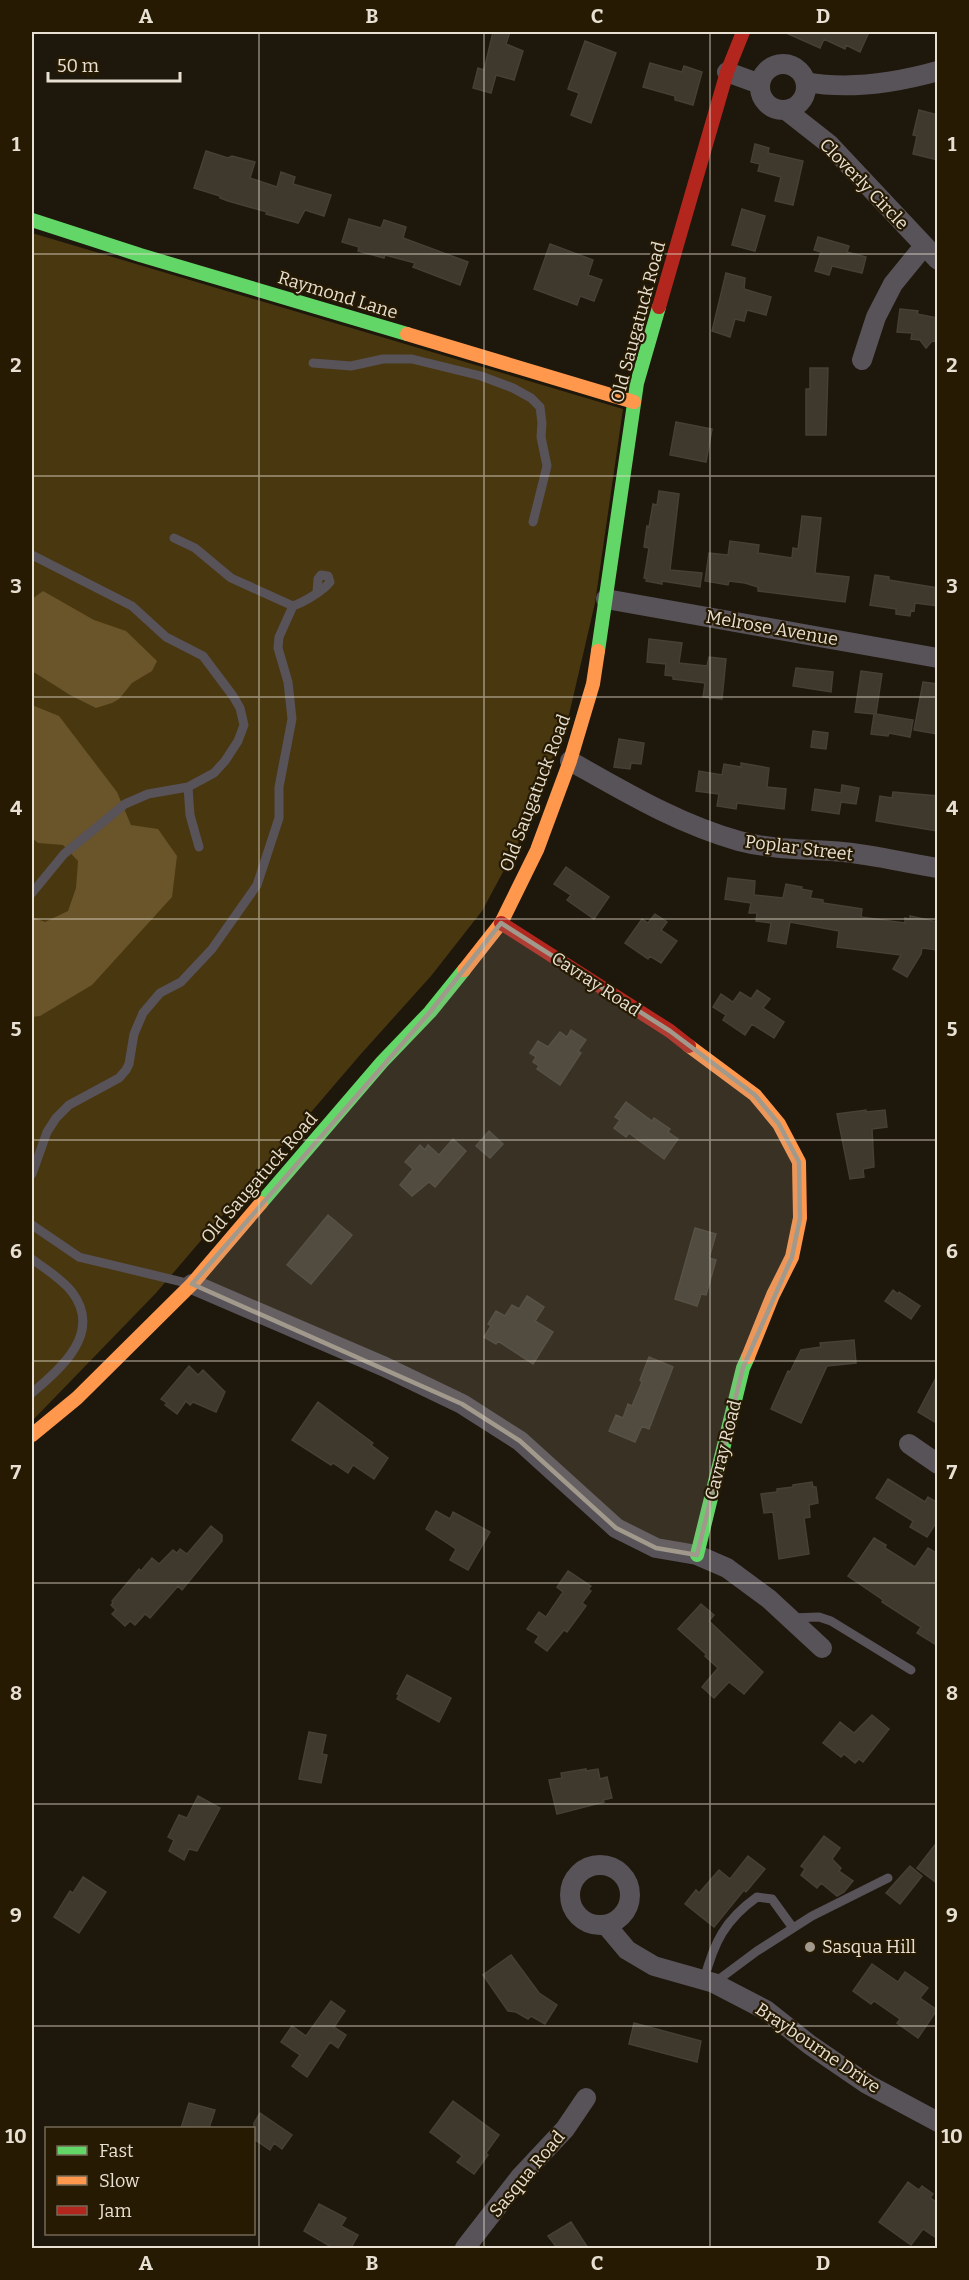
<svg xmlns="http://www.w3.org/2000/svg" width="969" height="2280" font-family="Bitter,serif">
	<rect width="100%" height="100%" fill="#1e170b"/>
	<!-- green -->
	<path fill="#493710" d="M32 233 623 409 595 603 568 719 516 848 482 911 431 976 360 1055 156 1293 32 1421Z"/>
	<!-- water -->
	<path fill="#6a542a" d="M43 591 94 620 126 631 157 661 152 671 132 683 119 699 112 703 96 708 70 695 32 671V599Z
		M32 705 59 716 117 792 131 825 158 829 177 856 172 897 92 985 40 1016 32 1017V917L45 922 68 911 76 888 78 861 63 845 38 843 32 838Z"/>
	<!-- building -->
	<path fill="#3e382d" stroke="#453f35" stroke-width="1.5" d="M493 32H510L506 44 523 51 514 80 496 75 491 93 473 88 478 68 484 70Z
		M784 32H869L860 52 846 45 845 49 824 39 820 48Z
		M585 41 616 53 591 123 571 115 579 93 568 89Z
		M650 63 682 72 684 66 702 72 693 105 675 100V96L643 87Z
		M919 110 938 115V160L913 154 917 136 913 135Z
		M755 144 769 148 768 153 803 161 793 205 775 201 781 177 758 171 760 164 751 162Z
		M206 151 228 158 232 156 255 162 250 178 277 187 281 172 295 177 293 184 331 195 324 216 305 210 298 223 266 214 267 212 228 201 220 198V196L194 188Z
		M742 209 765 216 755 251 732 245Z
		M349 219 381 228 384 220 406 227 403 238 468 262 460 285 413 267 415 263 385 255 384 258 358 251 359 247 342 242Z
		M818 237 849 246 847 252 866 257 862 273 832 266 829 275 815 271 821 252 814 250Z
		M550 244 593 260 588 275 602 280 594 301 580 296 577 305 534 289Z
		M726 273 745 278 744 289 771 297 766 315 747 310 744 321 735 319 730 337 712 331Z
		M900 309 918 311 917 314 938 318V342L932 341 926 348 920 340 911 339 912 333 897 332Z
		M810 368H828L826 435H806V389H810Z
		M676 422 712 429 706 462 670 455Z
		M659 491 679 494 670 570 702 573 700 587 662 581V584L646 581 647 579 644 578 649 548 644 547 647 526 649 527 653 504 657 505Z
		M802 516 821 518 815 573 849 577 845 602 758 591V587L745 583 729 581 728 585 705 581 709 553 728 555 730 541 759 545 758 553 792 558 793 548 798 549Z
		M875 575 889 577V580L938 588V606L915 603 914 611 911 610 910 616 896 614V609L870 605Z
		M649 639 682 643 679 663 707 666 709 657 726 659 722 699 703 697 705 683 673 679V676L665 675 666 664 647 662Z
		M796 668 833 672 831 692 793 686Z
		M861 671 882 674 876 714 913 720 910 737 889 733 888 736 871 734 874 714 855 712Z
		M923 682 938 684V734L914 730Z
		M813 731 828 733 826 749 811 747Z
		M619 739 644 743 641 764 631 763 630 769 614 767Z
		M741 763 769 768 767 787 786 789 784 809 737 803 736 809 717 806 719 794 696 791 699 771 722 775 724 764 741 767Z
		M842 785 859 788 856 804 841 802 839 814 812 810 815 789 841 793Z
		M893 792 938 796V831L876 821 880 796 892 798Z
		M566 867 609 897 594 919 567 900 571 895 554 884Z
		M728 878 755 881 754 895 783 898 786 884 802 887 801 889 812 891 810 898 823 900V903L862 909 861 917 905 923V918L910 919V916L938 922V950L922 948 921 954 907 977 893 969 901 955 837 947 839 931 790 922 786 944 768 941 771 923 756 921 757 913H749L751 903 725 899Z
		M655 914 667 922 661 930 677 941 661 963 650 956 648 959 625 943 642 919 648 923Z
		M757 990 770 999 763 1008 784 1022 774 1038 752 1024 745 1035 723 1020 726 1015 713 1007 721 994 733 1002 740 992 751 999Z
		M571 1030 586 1040 578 1051 581 1053 560 1085 537 1069 539 1066 533 1062 536 1057 530 1053 538 1041 548 1047 560 1032 567 1037Z
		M626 1102 652 1121 654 1118 670 1129 668 1132 678 1139 664 1159 629 1133 626 1137 614 1128 620 1120 615 1117Z
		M866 1110V1112L885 1110 887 1127 872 1129 874 1167 863 1169 864 1177 850 1179 837 1114Z
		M489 1131 503 1144 490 1158 476 1146Z
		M453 1139 466 1151 435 1187 429 1182 412 1196 400 1185 413 1169 405 1162 420 1145 425 1150 428 1145 439 1155Z
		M328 1215 352 1235 311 1284 287 1265Z
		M695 1228 716 1234 709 1258 716 1260 706 1295 701 1294 697 1306 675 1299Z
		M893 1290 898 1294 899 1292 920 1306 911 1319 885 1301Z
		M527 1296 544 1307 535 1321 553 1332 533 1364 498 1341 496 1344 484 1337 491 1326 488 1324 496 1311 505 1316 512 1305 519 1309Z
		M854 1340 856 1363 827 1366 801 1423 771 1409 788 1371 790 1372 801 1350 821 1347 820 1343Z
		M649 1357 673 1367 649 1429 642 1426 635 1442 609 1431 616 1415 623 1418 628 1404 632 1406 642 1382 640 1380Z
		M189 1366 198 1375 203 1370 225 1392 216 1412 193 1402 190 1405 186 1401 177 1414 165 1405 167 1403 161 1399Z
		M938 1374V1424L918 1412Z
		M318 1402 373 1443 371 1445 388 1458 374 1479 353 1465 348 1473 333 1463 331 1465 292 1440Z
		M888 1479 925 1502 928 1497 938 1503V1520L927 1537 910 1527 913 1521 876 1498Z
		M812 1482 813 1487H816L818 1503 809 1505 810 1517 804 1518 809 1554 779 1559 773 1512 764 1513 761 1494 777 1492V1489L793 1487V1485Z
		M436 1511 450 1519 453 1512 490 1532 468 1570 450 1560 456 1549 426 1529Z
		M211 1526 222 1535V1541L182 1590 178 1586 150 1618 145 1614 135 1625 130 1621 125 1626 112 1614 116 1610 111 1605 113 1603 112 1601 139 1569 141 1571 152 1558 159 1564 173 1550 177 1553 180 1549 187 1554Z
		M874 1538 886 1545 885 1548 915 1567 928 1548 938 1554V1646L917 1633 921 1627 882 1602 883 1600 848 1576Z
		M568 1571 591 1586 588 1589 591 1591 582 1603 586 1606 567 1632 564 1630 547 1651 535 1642 539 1636 527 1629 539 1612 546 1617 563 1592 557 1587Z
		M701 1604 714 1615 709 1621 763 1672 744 1694 729 1682 714 1698 702 1687 718 1668 705 1656 706 1654 678 1629Z
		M407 1675 451 1698 439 1722 397 1699 399 1695 397 1694Z
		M872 1715 889 1729 863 1762 859 1759 855 1763 844 1754 841 1757 823 1743 840 1722 854 1733Z
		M309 1732 326 1735 322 1754 327 1755 321 1783 299 1779Z
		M586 1769V1771L598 1769 600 1779 607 1777 612 1798 603 1800 604 1802 557 1814 549 1780 562 1778 561 1773Z
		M198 1796 220 1808 197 1851 189 1849 184 1860 169 1851 174 1840 168 1837 179 1815 187 1818Z
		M824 1836 840 1848 832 1859 841 1868 839 1871 853 1881 844 1892 837 1896 821 1883 817 1888 801 1875 805 1869 801 1866Z
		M938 1841V1884L917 1868Z
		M748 1856 765 1869 746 1892 744 1890 714 1927 685 1904 696 1890 699 1893 719 1870 730 1879Z
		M910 1866 922 1876 900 1904 886 1893Z
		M83 1877 106 1892 79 1933 54 1917 70 1891 73 1893Z
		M511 1955 539 1993 557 2005 545 2024 531 2016 528 2019 516 2012 508 2011 483 1975Z
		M872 1964 898 1982 905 1972 928 1988 920 1998 937 2010 918 2038 897 2023 900 2019 874 2001 871 2004 853 1991Z
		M331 2001 345 2011 334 2027 346 2035 338 2048 330 2042 307 2077 292 2066 300 2055 281 2042 292 2026 306 2036Z
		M634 2023 701 2041 697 2062 629 2044Z
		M453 2101 499 2135 486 2153 488 2155 474 2174 457 2162 462 2156 430 2132Z
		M189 2103 215 2110 209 2128H181Z
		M260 2113 292 2135 282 2149 274 2143 270 2150 254 2139V2123Z
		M908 2182 919 2190 922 2186 933 2194 930 2198 938 2203V2239L923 2229 911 2245 879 2222Z
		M319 2204 346 2218 341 2226 358 2235 351 2248H333L304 2231Z
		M571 2222 588 2248H557L548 2236Z"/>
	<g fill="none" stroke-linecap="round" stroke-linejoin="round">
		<!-- lane -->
		<path stroke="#585259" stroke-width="9" d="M313 363 351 366 383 359H412L481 376 513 388 531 398 540 407 542 423 541 437 547 466 533 522
			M174 538 195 548 231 578 293 606C304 602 323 591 330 582L328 576 321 575 318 579 317 592
			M32 555 132 606 166 637 203 656 233 696 240 708 244 725 238 741 225 761 214 773 188 787 190 815 199 847
			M32 893 64 854 125 804 148 794 188 787
			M32 1174 47 1132 56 1118 69 1105 119 1078 126 1070 129 1064 134 1034 143 1013 160 993 181 982 212 949 257 885 279 818V787L292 719 288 682 278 648 279 637 293 606
			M32 1225 79 1257 187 1283
			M32 1259C45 1269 61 1278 72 1292 103 1333 61 1368 32 1393
			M790 1618 819 1617 831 1621 911 1670
			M704 1980C714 1942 725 1920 757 1897L772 1899 793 1928
			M714 1983 757 1951 812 1916 888 1878"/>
		<!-- street -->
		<path stroke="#585259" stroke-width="20" d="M760 87a23 23 0 1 1 46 0a23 23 0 1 1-46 0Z
			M727 72 760 84
			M806 82C849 90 895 83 938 71
			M787 111 829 144 938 260
			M862 360 876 317 893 284 924 246
			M606 599 938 658
			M570 761C625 792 678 824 739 841 773 850 808 849 843 852 874 855 906 863 938 868
			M192 1284 385 1367 462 1404 520 1441 616 1528 656 1548 697 1555 727 1568 769 1599 822 1648
			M909 1444 938 1464
			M570 1895a30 30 0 1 1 60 0a30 30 0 1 1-60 0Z
			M606 1925 627 1950 654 1966 714 1983 766 2010 810 2045 867 2084 938 2122
			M465 2248 521 2176 565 2129 586 2098"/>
		<!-- fast -->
		<path stroke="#63d668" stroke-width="14" d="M32 220 140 255 407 334
			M598 651 637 383 659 307
			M261 1203 382 1062 430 1012 464 970
			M697 1555 743 1368 748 1357"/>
		<!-- slow -->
		<path stroke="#ff974d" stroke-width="14" d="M407 334 634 402
			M464 970 501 923 537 850 570 761 593 684 598 651
			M689 1046 755 1095 779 1124 799 1162 800 1218 792 1257 773 1295 748 1357
			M32 1435 77 1398 192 1284 261 1203"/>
		<!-- jam -->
		<path stroke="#b3261e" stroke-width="14" d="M659 307 727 72 743 32
			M501 923 670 1031 689 1046"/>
	</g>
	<!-- marked area -->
	<path fill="#a19a8c" fill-opacity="0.2" stroke="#a19a8c" stroke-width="4.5" stroke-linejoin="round" d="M501 923 670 1031 755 1095 779 1124 799 1162 800 1218 792 1257 743 1368 697 1555 656 1548 616 1528 520 1441 462 1404 192 1284 430 1012Z"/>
	<!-- grid -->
	<path fill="none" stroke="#e8e0d2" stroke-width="1.5" stroke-opacity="0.55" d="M259 32V2248M484 32V2248M710 32V2248M32 254H938M32 476H938M32 697H938M32 919H938M32 1140H938M32 1361H938M32 1583H938M32 1804H938M32 2026H938"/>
	<!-- markers -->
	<circle fill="#a19a8c" stroke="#261a03" stroke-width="2" cx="810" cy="1947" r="6"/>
	<g text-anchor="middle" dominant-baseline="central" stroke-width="4.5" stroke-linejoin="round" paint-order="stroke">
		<!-- street labels -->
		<g font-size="18" fill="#e8e0d2" stroke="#261a03">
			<text transform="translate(864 184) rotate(46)">Cloverly Circle</text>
			<text transform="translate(338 295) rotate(17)">Raymond Lane</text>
			<text transform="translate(638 322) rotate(-75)">Old Saugatuck Road</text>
			<text transform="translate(772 628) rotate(10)">Melrose Avenue</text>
			<text transform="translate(535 793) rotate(-69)">Old Saugatuck Road</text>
			<text transform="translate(799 848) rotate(7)">Poplar Street</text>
			<text transform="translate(596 984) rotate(33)">Cavray Road</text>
			<text transform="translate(259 1178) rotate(-49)">Old Saugatuck Road</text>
			<text transform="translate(723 1450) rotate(-76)">Cavray Road</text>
			<text transform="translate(818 2048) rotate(34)">Braybourne Drive</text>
			<text transform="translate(527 2174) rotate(-50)">Sasqua Road</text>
		</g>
		<!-- poi labels -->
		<g font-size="18" fill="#e8e0d2" stroke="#261a03" text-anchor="start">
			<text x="822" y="1947">Sasqua Hill</text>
		</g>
	</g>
	<!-- border -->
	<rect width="969" height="2280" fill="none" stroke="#261a03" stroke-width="66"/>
	<!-- legend -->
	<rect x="45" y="2127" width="210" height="108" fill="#261a03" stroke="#746956" stroke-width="1.5"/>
	<rect x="57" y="2146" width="30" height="9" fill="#63d668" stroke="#746956" stroke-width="1.5"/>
	<text x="99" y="2157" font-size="18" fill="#e8e0d2">Fast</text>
	<rect x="57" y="2176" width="30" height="9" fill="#ff974d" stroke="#746956" stroke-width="1.5"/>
	<text x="99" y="2187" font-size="18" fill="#e8e0d2">Slow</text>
	<rect x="57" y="2206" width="30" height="9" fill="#b3261e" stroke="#746956" stroke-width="1.5"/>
	<text x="99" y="2217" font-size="18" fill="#e8e0d2">Jam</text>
	<!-- scale -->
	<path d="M48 72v9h132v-9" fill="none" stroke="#e8e0d2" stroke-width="3"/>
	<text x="57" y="72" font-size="18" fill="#e8e0d2" stroke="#261a03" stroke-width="4.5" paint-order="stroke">50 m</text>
	<rect x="33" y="33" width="903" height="2214" fill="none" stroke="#e8e0d2" stroke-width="2"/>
	<g font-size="20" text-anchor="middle" font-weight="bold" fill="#e8e0d2">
		<text x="146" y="23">A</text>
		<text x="372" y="23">B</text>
		<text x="597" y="23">C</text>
		<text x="823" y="23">D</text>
		<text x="16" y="151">1</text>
		<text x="952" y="151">1</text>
		<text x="16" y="372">2</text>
		<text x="952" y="372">2</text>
		<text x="16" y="593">3</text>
		<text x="952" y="593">3</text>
		<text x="16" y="815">4</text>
		<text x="952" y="815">4</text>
		<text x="16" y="1036">5</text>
		<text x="952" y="1036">5</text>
		<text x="16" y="1258">6</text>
		<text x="952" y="1258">6</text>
		<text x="16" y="1479">7</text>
		<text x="952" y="1479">7</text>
		<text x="16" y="1700">8</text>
		<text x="952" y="1700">8</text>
		<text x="16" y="1922">9</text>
		<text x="952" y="1922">9</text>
		<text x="16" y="2143">10</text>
		<text x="952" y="2143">10</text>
		<text x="146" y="2270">A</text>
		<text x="372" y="2270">B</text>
		<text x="597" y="2270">C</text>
		<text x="823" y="2270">D</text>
	</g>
</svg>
